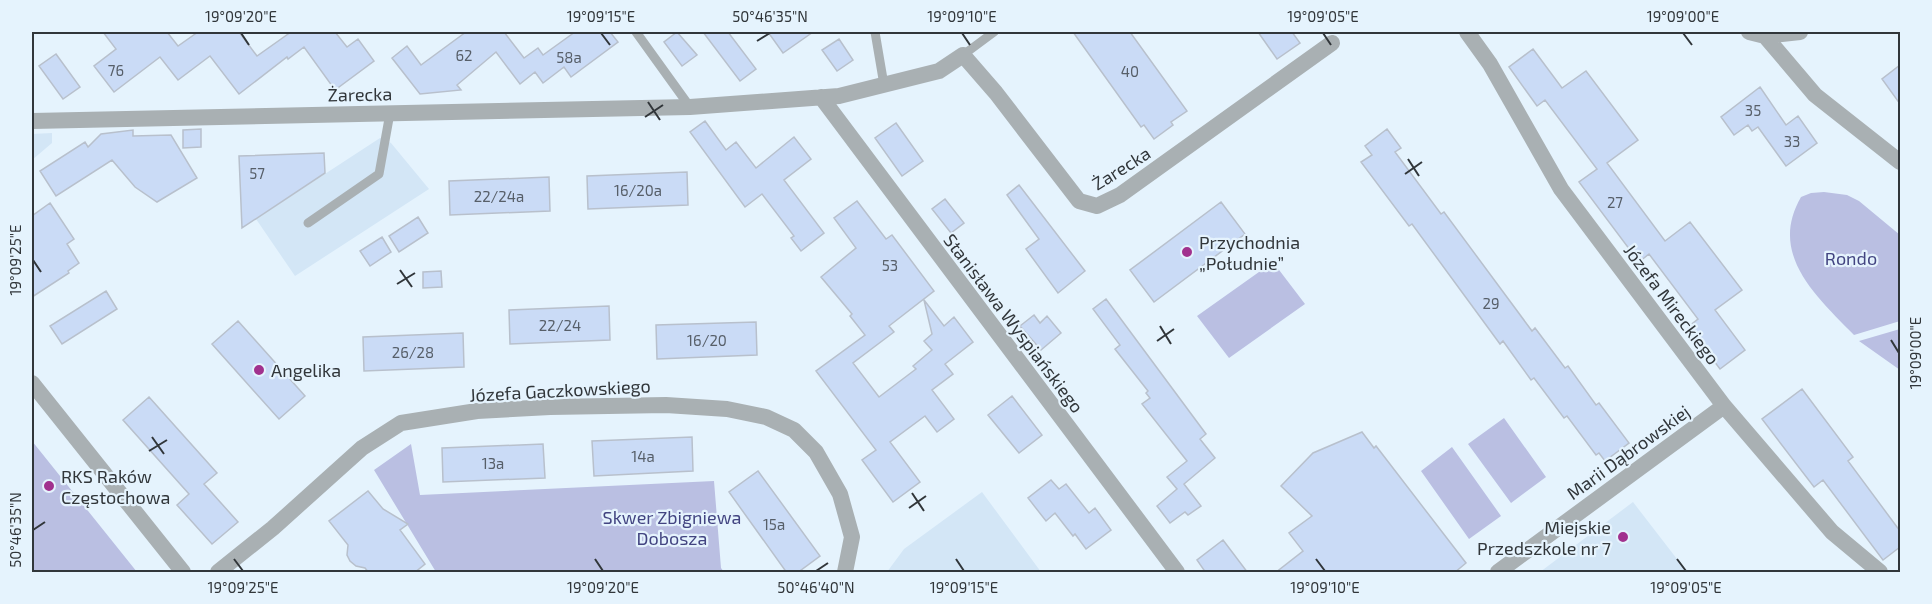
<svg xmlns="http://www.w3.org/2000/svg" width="1932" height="604" font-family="'Exo 2',sans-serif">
	<rect width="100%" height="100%" fill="#e5f3fd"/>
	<!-- built -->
	<path fill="#d3e6f6" d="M52 133V143L32 160V134Z
		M380 138 391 143 429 189 295 276 256 219Z
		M982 492 1041 572H887L904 549Z
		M1633 502 1687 572H1540Z"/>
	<!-- green -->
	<path fill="#babfe2" d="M1824 192 1847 195 1859 201 1900 235V321L1854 335C1816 296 1768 254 1801 197L1811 193Z
		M1273 262 1305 304 1229 358 1197 316Z
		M1900 329V370L1859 341Z
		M1504 418 1546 477 1511 503 1468 444Z
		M32 441 137 572H32Z
		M411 444 420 495 714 481 721 568 724 572H436L374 470Z
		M1452 447 1501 516 1469 539 1421 471Z"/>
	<!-- building -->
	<path fill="#cadbf6" stroke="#b8c0cc" stroke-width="1.5" d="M103 32H167L178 46 198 32H239L257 56 291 32H335L347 47 358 39 374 61 335 90 304 47 288 59 287 57 239 94 210 56 178 80 160 57 114 92 94 66 116 49Z
		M466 32H504L524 58 538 48 543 55 575 32H610L618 42 571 77 564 67 543 83 535 72 520 84 496 52 457 85 461 90 420 94 392 58 407 46 421 65Z
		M677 32 697 55 682 66 664 42Z
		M703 32H728L756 69 740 81Z
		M768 32H813L783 53Z
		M1073 32H1130L1187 111 1171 122 1173 125 1154 139 1144 125 1141 127Z
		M1258 32H1292L1300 43 1277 59Z
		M839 39 853 60 837 71 822 50Z
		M1533 49 1562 88 1586 71 1638 140 1607 163 1665 241 1690 222 1742 290 1715 310 1745 350 1720 369 1688 327 1698 319 1649 254 1639 262 1579 182 1597 169 1545 100 1537 106 1509 67Z
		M56 54 80 87 63 99 39 66Z
		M1900 65V104L1882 79Z
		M1760 87 1786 125 1798 116 1817 143 1786 166 1758 127 1752 131 1748 125 1734 135 1721 117Z
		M705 121 726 150 736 142 756 168 794 137 811 159 784 180 824 233 801 251 791 238 794 236 762 194 745 207 690 132Z
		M896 123 923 161 902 176 875 138Z
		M201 129V147L183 148V130Z
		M1387 129 1401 148 1395 152 1441 214 1444 212 1532 331 1535 328 1565 368 1568 366 1596 405 1599 403 1629 443 1605 461 1599 453 1596 455 1567 416 1564 418 1534 378 1531 380 1503 341 1500 344 1412 224 1409 226 1361 162 1372 155 1365 146Z
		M133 130V136L171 135 197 178 157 202 135 187 112 160 56 196 40 171 85 142 88 147 101 134Z
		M324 153 325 173 242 228 239 156Z
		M687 172 688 205 588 209 587 176Z
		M549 177 550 211 450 215 449 181Z
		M1019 185 1085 271 1058 293 1026 249 1039 239 1007 195Z
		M945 199 964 223 951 233 932 209Z
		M857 201 886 239 892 235 934 291 889 326 894 332 853 363 879 397 916 369 913 366 932 350 924 341 932 334 924 300 944 326 954 317 973 342 945 364 953 374 932 390 954 419 937 432 925 416 890 442 920 482 893 502 862 460 876 450 816 371 865 335 850 316 852 314 821 277 856 248 834 218Z
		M1221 202 1245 234 1154 302 1130 270Z
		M50 203 74 239 67 244 79 263 68 271 69 273 32 297V216Z
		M418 217 428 233 399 252 389 236Z
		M382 237 391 252 370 266 360 251Z
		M441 271 442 287 423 288V272Z
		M106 291 117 309 62 344 50 326Z
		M1106 299 1206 434 1200 439 1215 458 1184 484 1201 506 1188 515 1185 512 1170 523 1157 506 1177 489 1167 477 1187 461 1142 404 1150 398 1146 393 1148 391 1115 349 1120 345 1093 309Z
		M609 306 610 340 510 344 509 310Z
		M1034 315 1040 323 1047 316 1061 333 1041 350 1020 326Z
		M238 321 305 396 279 419 212 344Z
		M756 322 757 355 657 359 656 325Z
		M463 333 464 367 364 371 363 337Z
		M1802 389 1853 457 1848 461 1900 531V547L1883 560 1823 480 1814 487 1762 419Z
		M1012 396 1042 435 1019 453 988 415Z
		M149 397 217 473 204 484 238 522 212 544 177 505 189 494 123 420Z
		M1362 432 1374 448 1376 446 1466 563 1454 573H1275L1303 551 1289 533 1312 516 1281 486 1313 453Z
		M692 437 693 471 594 476 592 441Z
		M543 444 545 478 443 482 442 448Z
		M758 471 820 556 797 573H787L729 492Z
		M1051 480 1059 489 1066 484 1089 513 1095 508 1111 530 1086 549 1075 534 1073 536 1055 513 1046 521 1028 498Z
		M368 491 383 509 408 524 400 530 425 564 414 573H369L365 568 356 566 350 561 347 555 348 545 329 521Z
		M1223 540 1248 573H1206L1197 560Z"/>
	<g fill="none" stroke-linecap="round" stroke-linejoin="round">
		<!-- service -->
		<path stroke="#a9b0b3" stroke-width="9" d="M636 32 690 107
			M875 32 884 85
			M963 55 994 32
			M308 223 379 174 390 113"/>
		<!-- minor -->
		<path stroke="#a9b0b3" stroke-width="16" d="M1467 32 1490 64 1561 189 1724 406 1832 532 1880 572
			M1749 32 1765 36 1800 32
			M1765 36 1815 95 1900 162
			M821 97 1177 572
			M32 121 690 107 839 96 939 71 963 55 996 93 1079 201 1097 206 1120 195 1332 43
			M218 572 273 528 362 448 401 423 477 411 550 407 666 405 727 409 766 417 794 430 816 452 840 494 852 537 845 572
			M1498 572 1724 406"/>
		<!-- tertiary -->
		<path stroke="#a9b0b3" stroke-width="16" d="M32 383 183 572"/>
	</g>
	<!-- ticks -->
	<path fill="none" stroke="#31363a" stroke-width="2" d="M241 33 249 45M601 33 610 45M962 33 970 45M1323 33 1331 45M1683 33 1692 45M757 41 770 33M648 102 660 120M645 117 663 105M1408 159 1419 176M1405 174 1422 162M33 260 41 272M400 270 412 287M397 284 415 273M1160 326 1171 344M1891 340 1899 353M1157 341 1174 329M152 437 164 454M149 451 167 440M912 493 924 511M909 508 926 496M33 530 45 522M234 559 243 571M595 559 603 571M956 559 964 571M1316 559 1325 571M1677 559 1686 571M816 571 828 563"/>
	<!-- markers -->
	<g fill="#a1318e" stroke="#e5f3fd" stroke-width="2">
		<circle cx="1187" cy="252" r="6"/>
		<circle cx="259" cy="370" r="6"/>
		<circle cx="49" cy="486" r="6"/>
		<circle cx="1623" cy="537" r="6"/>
	</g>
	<g text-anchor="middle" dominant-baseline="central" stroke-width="4.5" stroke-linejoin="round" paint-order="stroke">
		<!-- number labels -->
		<g font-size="15" fill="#575f69">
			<text x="464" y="55">62</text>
			<text x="569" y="57">58a</text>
			<text x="116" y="70">76</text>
			<text x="1130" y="71">40</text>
			<text x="1753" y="110">35</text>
			<text x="1792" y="141">33</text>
			<text x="257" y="173">57</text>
			<text x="638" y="190">16/20a</text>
			<text x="499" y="196">22/24a</text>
			<text x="1615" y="202">27</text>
			<text x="890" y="265">53</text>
			<text x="1491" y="303">29</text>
			<text x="560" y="325">22/24</text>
			<text x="707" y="340">16/20</text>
			<text x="413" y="352">26/28</text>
			<text x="643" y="456">14a</text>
			<text x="493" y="463">13a</text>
			<text x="774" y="524">15a</text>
		</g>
		<!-- street labels -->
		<g font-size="18" fill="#31363a" stroke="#e5f3fd">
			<text transform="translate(360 94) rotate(-1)">Żarecka</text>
			<text transform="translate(1121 168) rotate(-32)">Żarecka</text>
			<text transform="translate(1672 304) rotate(53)">Józefa Mireckiego</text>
			<text transform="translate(1014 323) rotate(53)">Stanisława Wyspiańskiego</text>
			<text transform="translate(560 390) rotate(-3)">Józefa Gaczkowskiego</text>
			<text transform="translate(1628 452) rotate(-36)">Marii Dąbrowskiej</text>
		</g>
		<!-- poi labels -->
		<g font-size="18" fill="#31363a" stroke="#e5f3fd" text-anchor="start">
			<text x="1199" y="242">Przychodnia<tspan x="1199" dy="21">„Południe”</tspan></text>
			<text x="271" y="370">Angelika</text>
			<text x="61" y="476">RKS Raków<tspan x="61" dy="21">Częstochowa</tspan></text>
			<text x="1611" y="527" text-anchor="end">Miejskie<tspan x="1611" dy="21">Przedszkole nr 7</tspan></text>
		</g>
		<!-- park labels -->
		<g font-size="18" fill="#424481" stroke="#e5f3fd">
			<text x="1851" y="258">Rondo</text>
			<text x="672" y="517">Skwer Zbigniewa<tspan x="672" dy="21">Dobosza</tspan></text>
		</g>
	</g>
	<!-- border -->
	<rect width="1932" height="604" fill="none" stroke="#e5f3fd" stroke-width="66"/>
	<rect x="33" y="33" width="1866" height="538" fill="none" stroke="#31363a" stroke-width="2"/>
	<g font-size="15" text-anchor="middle" fill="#31363a">
		<text x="241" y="22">19°09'20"E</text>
		<text x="601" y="22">19°09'15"E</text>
		<text x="770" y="22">50°46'35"N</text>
		<text x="962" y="22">19°09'10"E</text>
		<text x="1323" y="22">19°09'05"E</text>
		<text x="1683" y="22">19°09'00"E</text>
		<text transform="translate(16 260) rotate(-90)" y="5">19°09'25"E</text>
		<text transform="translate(1916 353) rotate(-90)" y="5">19°09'00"E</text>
		<text transform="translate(16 530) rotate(-90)" y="5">50°46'35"N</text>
		<text x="243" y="593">19°09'25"E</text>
		<text x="603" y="593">19°09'20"E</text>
		<text x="816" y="593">50°46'40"N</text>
		<text x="964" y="593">19°09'15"E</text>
		<text x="1325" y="593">19°09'10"E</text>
		<text x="1686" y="593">19°09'05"E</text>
	</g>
</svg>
